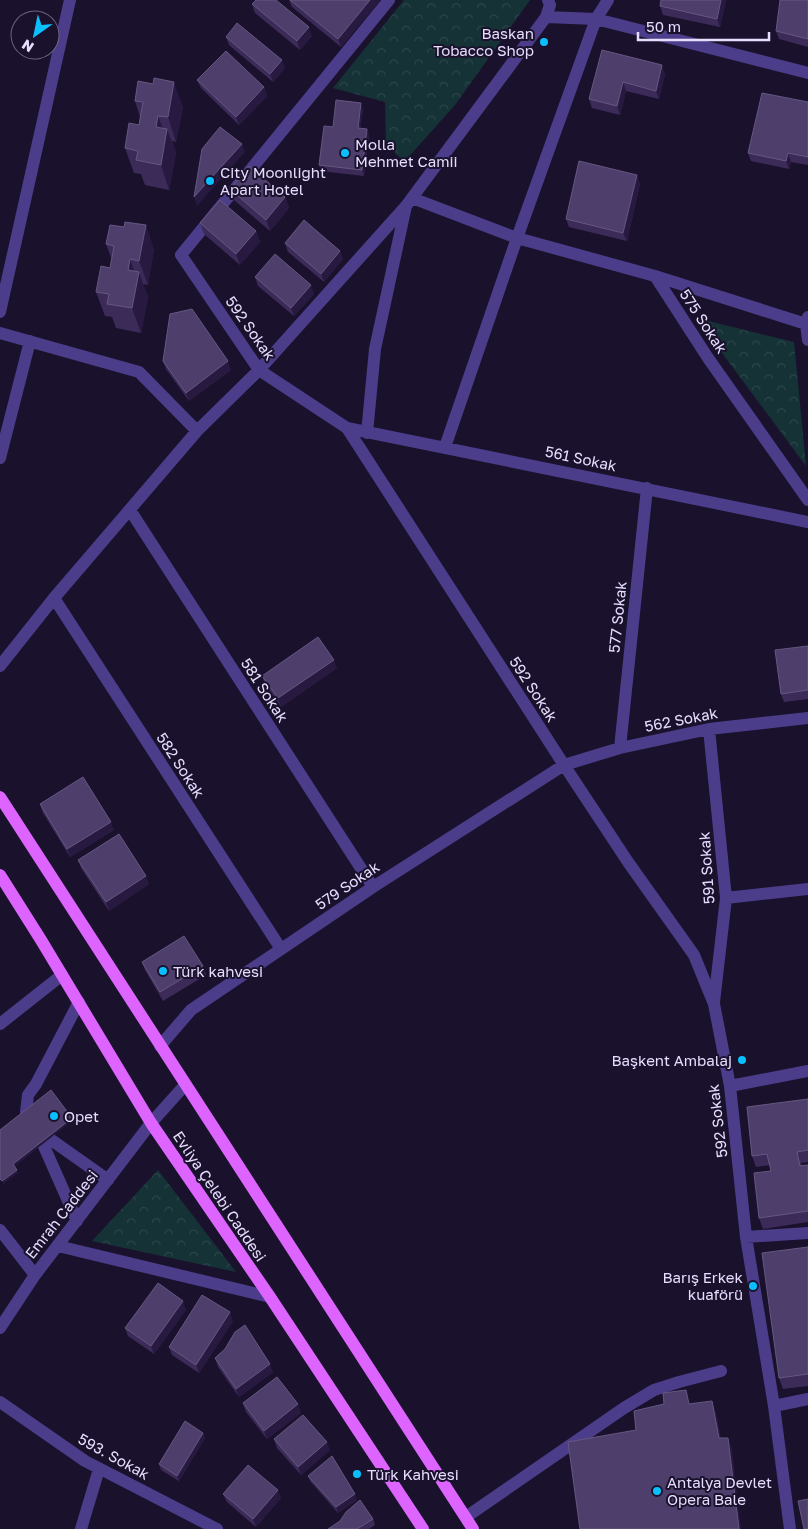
<svg xmlns="http://www.w3.org/2000/svg" width="808" height="1529" font-family="'Golos Text',sans-serif">
	<defs>
		<pattern id="park-crowns" width="20" height="18" patternUnits="userSpaceOnUse" patternTransform="scale(1.25)"><rect width="20" height="18" fill="#153236"/><path d="M2 6a3 3 0 1 1 6 0M12 15a3 3 0 1 1 6 0" fill="none" stroke="#2c464a"/></pattern>
	</defs>
	<rect width="100%" height="100%" fill="#1a122c"/>
	<!-- park -->
	<path fill="url(#park-crowns)" d="M404 0H530L455 105 404 162 386 143 385 102 333 88Z
		M696 318 794 342 806 466Z
		M158 1170 236 1272 92 1241Z"/>
	<g fill="none" stroke-linecap="round" stroke-linejoin="round">
		<!-- minor -->
		<path stroke="#4c3d8b" stroke-width="12" d="M389 0 181 255 259 370 347 428 564 765 628 862 694 955 714 1004 730 1086 746 1237 774 1406 790 1529
			M546 17 596 19 808 73
			M412 198 517 238 655 276 708 358 808 500
			M655 276 806 324 808 317
			M0 312 70 0
			M808 324H806L808 340
			M0 333 139 372 197 431
			M347 428 808 522
			M367 433 375 349 406 206
			M445 447 517 238 596 19 608 0
			M0 458 30 341
			M130 510 373 887
			M54 598 281 949
			M0 666 54 598 197 431 259 370 406 206 546 17 550 5 548 0
			M709 729 726 898 714 1002
			M620 748 647 488
			M726 898 808 889
			M0 1024 62 975
			M160 1046 191 1010 373 887 564 765 620 748 709 729 808 718
			M730 1086 808 1071
			M26 1112 28 1095 36 1084 79 1002
			M50 1139 108 1180
			M43 1144 77 1221
			M0 1230 35 1275
			M746 1237 808 1233
			M58 1246 270 1297
			M0 1328 35 1275 151 1123 185 1085
			M0 1402 85 1461 217 1529
			M774 1406 808 1399
			M466 1517 624 1408 654 1390 679 1382 721 1371
			M81 1529 99 1469"/>
		<!-- major -->
		<path stroke="#dd64fe" stroke-width="12" d="M0 797 473 1529
			M0 875 41 940 151 1123 270 1297 423 1529"/>
	</g>
	<!-- wall -->
	<path fill="#3c2b59" d="M289 0H380L341 47 292 7Z
		M661 0H726L720 27 663 15 660 6Z
		M808 0V47L779 39 776 31Z
		M252 4 312 36 300 50 255 13Z
		M226 37 285 68 273 82 229 45Z
		M602 50 665 74 659 99 626 91 620 115 592 108 589 99Z
		M197 80 264 87 267 96 239 125 201 88Z
		M135 101 183 107 176 142 172 141 176 153 169 190 145 185 141 174 134 173 125 148 139 125 140 117Z
		M808 102V165L791 162 789 169 751 161 748 153Z
		M363 109 360 129 369 135 364 176 321 171 319 165 333 127Z
		M640 184 627 241 569 227 566 219Z
		M230 189 285 197 289 208 270 231 234 200Z
		M200 223 256 231 260 242 240 265 204 234Z
		M285 243 340 251 343 259 324 282 288 252Z
		M106 244 154 249 148 285 143 284 148 297 141 333 116 328 112 317 105 316 96 292 110 268 112 260Z
		M255 277 314 294 294 316 258 286Z
		M163 361 231 370 189 401 166 369Z
		M808 646V699L784 702 781 694Z
		M337 668 281 707 265 684 262 676Z
		M40 804 114 830 70 857 43 813Z
		M78 860 149 884 109 911 81 868Z
		M142 962 203 966 206 975 163 1001 145 970Z
		M808 1099V1162L801 1163 802 1166 808 1165V1222L763 1229 759 1218 771 1171 770 1165 756 1167 752 1156Z
		M808 1247V1386L783 1389 779 1378Z
		M186 1310 154 1354 128 1336 125 1328Z
		M233 1321 199 1373 172 1355 169 1347Z
		M225 1349 273 1372 239 1397 218 1367 215 1358Z
		M243 1403 301 1413 267 1439 246 1412Z
		M203 1433 205 1438 179 1481 161 1470 159 1464Z
		M274 1439 330 1450 301 1475 277 1448Z
		M308 1476 357 1500 338 1513 310 1481Z
		M223 1494 281 1498 256 1527 227 1502Z
		M373 1519 375 1525 369 1529H328Z"/>
	<!-- shaded-wall -->
	<path fill="#271940" d="M370 0H380L341 47 338 39Z
		M721 0H726L720 27 717 19Z
		M309 27 312 36 300 50 297 41Z
		M282 60 285 68 273 82 270 74Z
		M662 65 665 74 659 99 656 91Z
		M174 82 183 107 176 142 168 117Z
		M623 82 626 91 620 115 617 106Z
		M264 87 267 96 239 125 236 117Z
		M361 103 363 109 360 134 358 128Z
		M158 116 166 136 167 129 176 153 169 190 161 165 156 127Z
		M367 129 369 135 364 176 362 170Z
		M242 144 245 152 197 206 194 197Z
		M788 153 791 162 789 169 786 161Z
		M637 175 640 184 627 241 623 233Z
		M285 197 289 208 270 231 266 220Z
		M146 225 154 249 148 285 139 261Z
		M256 231 260 242 240 265 236 254Z
		M340 251 343 259 324 282 321 274Z
		M130 259 137 279 139 272 148 297 141 333 132 308 128 270Z
		M311 285 314 294 294 316 291 308Z
		M228 361 231 370 189 401 186 393Z
		M334 660 337 668 281 707 278 698Z
		M111 822 114 830 70 857 67 849Z
		M146 876 149 884 109 911 106 902Z
		M72 1118 73 1120 14 1167 13 1164Z
		M17 1170 18 1173 3 1184 2 1181Z
		M183 1301 186 1310 154 1354 151 1346Z
		M230 1312 233 1321 199 1373 196 1365Z
		M270 1364 273 1372 239 1397 236 1389Z
		M712 1401 716 1412 723 1449 719 1438Z
		M298 1404 301 1413 267 1439 264 1431Z
		M203 1433 205 1438 179 1481 177 1476Z
		M728 1438 732 1449 741 1529H739Z
		M327 1442 330 1450 301 1475 298 1467Z
		M278 1490 281 1498 256 1527 253 1519Z
		M355 1494 357 1500 338 1513 336 1507Z"/>
	<!-- building -->
	<path fill="#4e3e6b" stroke="#665782" d="M256 0H276L309 27 297 41 252 4Z
		M290 0H370L338 39Z
		M661 0H721L717 19 660 6Z
		M780 0H808V39L776 31Z
		M237 23 282 60 270 74 226 37Z
		M602 50 662 65 656 91 623 82 617 106 589 99Z
		M226 51 264 87 236 117 197 80Z
		M154 78 174 82 168 117 158 116 156 127 167 129 161 165 136 160 138 151 125 148 129 123 139 125 143 102 135 101 138 81 153 84Z
		M762 93 808 102V157L788 153 786 161 748 153Z
		M336 100 361 103 358 128 367 129 362 170 319 165 324 126 333 127Z
		M220 127 242 144 194 197 202 149Z
		M579 161 637 175 623 233 566 219Z
		M249 166 285 197 266 220 230 189Z
		M220 200 256 231 236 254 200 223Z
		M304 220 340 251 321 274 285 243Z
		M125 222 146 225 139 261 130 259 128 270 139 272 132 308 107 304 109 294 96 292 101 266 110 268 114 246 106 244 110 225 124 227Z
		M275 254 311 285 291 308 255 277Z
		M192 309 228 361 186 393 163 361 170 314Z
		M318 637 334 660 278 698 262 676Z
		M808 646V690L781 694 775 650Z
		M83 777 111 822 67 849 40 804Z
		M119 834 146 876 106 902 78 860Z
		M184 936 203 966 160 992 142 962Z
		M51 1090 72 1118 13 1164 17 1170 2 1181 0 1179V1130Z
		M808 1099V1150L797 1152 800 1166 808 1165V1211L759 1218 754 1173 771 1171 767 1154 752 1156 747 1107Z
		M808 1247V1374L779 1378 762 1253Z
		M158 1283 183 1301 151 1346 125 1328Z
		M202 1295 230 1312 196 1365 169 1347Z
		M245 1325 270 1364 236 1389 215 1358 225 1349 235 1332Z
		M277 1377 298 1404 264 1431 243 1403Z
		M686 1390 689 1404 712 1401 719 1438H728L739 1529H580L568 1442 636 1430 634 1411 664 1404 663 1393Z
		M303 1415 327 1442 298 1467 274 1439Z
		M185 1421 203 1433 177 1476 159 1464Z
		M332 1456 355 1494 336 1507 308 1476Z
		M248 1465 278 1490 253 1519 223 1494Z
		M808 1499V1529H804L798 1501Z
		M360 1500 373 1519 357 1529H328L340 1521 346 1512Z"/>
	<!-- markers -->
	<g fill="#0abffe" stroke="#1a122c" stroke-width="2">
		<circle cx="544" cy="42" r="5"/>
		<circle cx="345" cy="153" r="5"/>
		<circle cx="210" cy="181" r="5"/>
		<circle cx="163" cy="971" r="5"/>
		<circle cx="742" cy="1060" r="5"/>
		<circle cx="54" cy="1116" r="5"/>
		<circle cx="753" cy="1286" r="5"/>
		<circle cx="357" cy="1474" r="5"/>
		<circle cx="657" cy="1491" r="5"/>
	</g>
	<g text-anchor="middle" dominant-baseline="central" stroke-width="4" stroke-linejoin="round" paint-order="stroke">
		<!-- poi labels -->
		<g font-size="15" fill="#e6ddff" stroke="#1a122c" text-anchor="start">
			<text x="534" y="33" text-anchor="end">Baskan<tspan x="534" dy="17">Tobacco Shop</tspan></text>
			<text x="355" y="144">Molla<tspan x="355" dy="17">Mehmet Camii</tspan></text>
			<text x="220" y="172">City Moonlight<tspan x="220" dy="17">Apart Hotel</tspan></text>
			<text x="173" y="971">Türk kahvesi</text>
			<text x="732" y="1060" text-anchor="end">Başkent Ambalaj</text>
			<text x="64" y="1116">Opet</text>
			<text x="743" y="1277" text-anchor="end">Barış Erkek<tspan x="743" dy="17">kuaförü</tspan></text>
			<text x="367" y="1474">Türk Kahvesi</text>
			<text x="667" y="1482">Antalya Devlet<tspan x="667" dy="17">Opera Bale</tspan></text>
		</g>
		<!-- street labels -->
		<g font-size="15" fill="#e6ddff" stroke="#1a122c">
			<text transform="translate(704 321) rotate(57)">575 Sokak</text>
			<text transform="translate(251 328) rotate(55)">592 Sokak</text>
			<text transform="translate(581 458) rotate(12)">561 Sokak</text>
			<text transform="translate(617 617) rotate(-84)">577 Sokak</text>
			<text transform="translate(534 689) rotate(57)">592 Sokak</text>
			<text transform="translate(265 690) rotate(57)">581 Sokak</text>
			<text transform="translate(681 719) rotate(-11)">562 Sokak</text>
			<text transform="translate(181 765) rotate(57)">582 Sokak</text>
			<text transform="translate(706 868) rotate(-94)">591 Sokak</text>
			<text transform="translate(347 885) rotate(-34)">579 Sokak</text>
			<text transform="translate(717 1121) rotate(-97)">592 Sokak</text>
			<text transform="translate(220 1196) rotate(56)">Evliya Çelebi Caddesi</text>
			<text transform="translate(61 1214) rotate(-52)">Emrah Caddesi</text>
			<text transform="translate(114 1456) rotate(29)">593. Sokak</text>
		</g>
	</g>
	<!-- north arrow -->
	<g transform="translate(35 35) rotate(213)"><circle r="24" fill="#1a122c" stroke="#6c6380"/>
	<path d="M0-4L9 19L0 12L-9 19Z" fill="#0abffe"/>
	<text y="-8" font-size="14" font-weight="bold" text-anchor="middle" fill="#e6ddff">N</text>
	</g>
	<!-- scale -->
	<path d="M638 32v8h131v-8" fill="none" stroke="#e6ddff" stroke-width="2.5"/>
	<text x="646" y="32" font-size="15" fill="#e6ddff" stroke="#1a122c" stroke-width="4" paint-order="stroke">50 m</text>
</svg>
